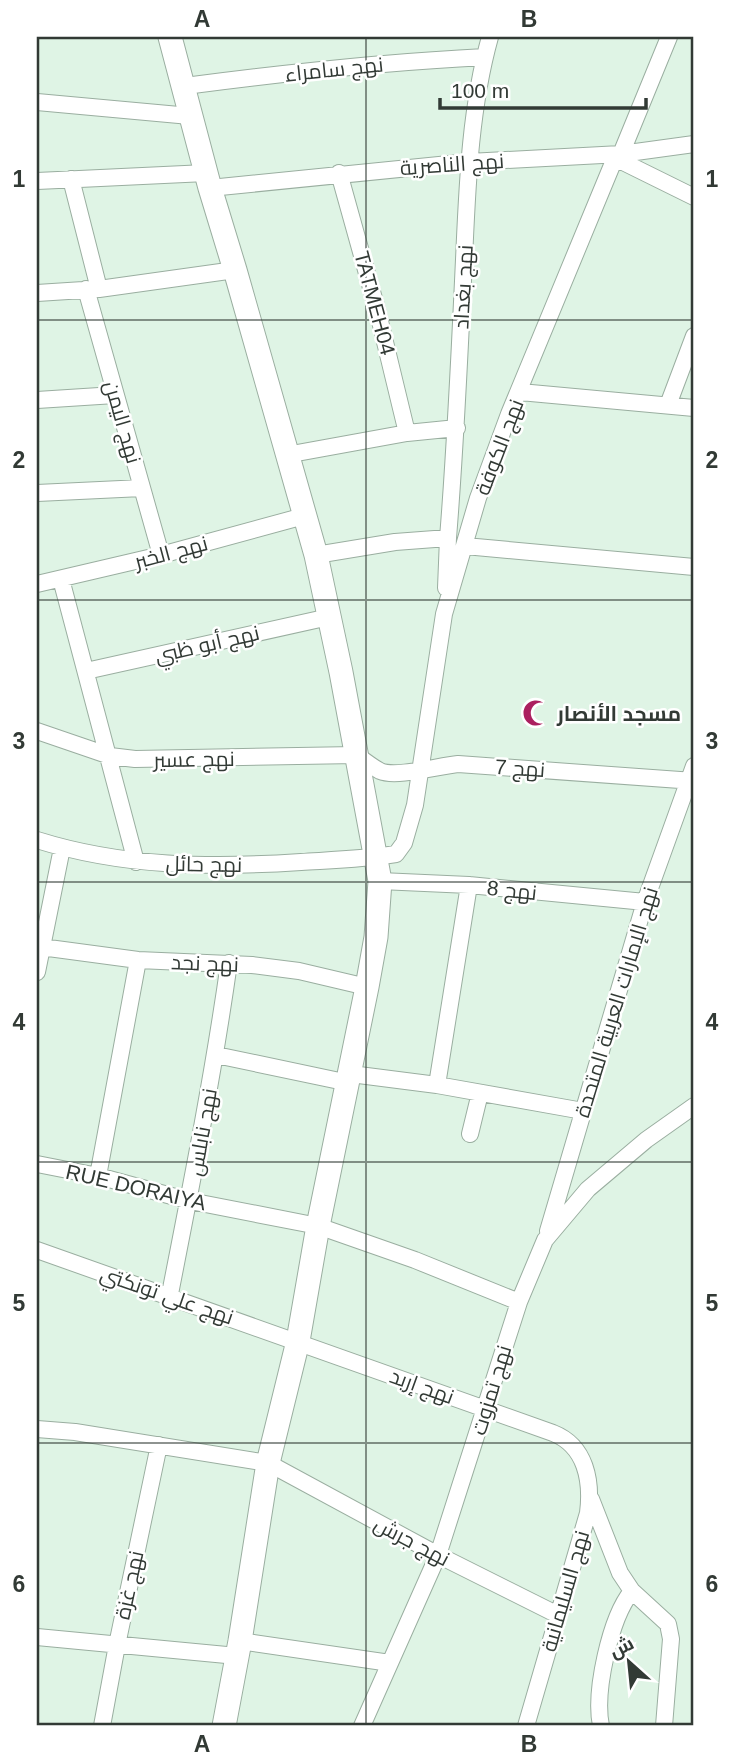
<svg xmlns="http://www.w3.org/2000/svg" width="731" height="1763" font-family="Arial,Cairo,sans-serif">
	<rect width="100%" height="100%" fill="#dff4e5"/>
	<g fill="none" stroke-linecap="round" stroke-linejoin="round">
		<!-- street casing -->
		<g stroke="#9aaea0" stroke-width="18">
			<path id="street" d="M185 86C284 73 384 62 485 57
				M37 102 190 116
				M615 158 694 197
				M339 173 378 313 407 433
				M71 179 99 289
				M37 181 206 173
				M210 188 469 162 621 154 694 144
				M86 289 161 555
				M37 293 99 289 235 270
				M520 392 694 408
				M37 400 115 395
				M668 405 694 336
				M286 455 407 433 457 428
				M37 493 142 488
				M448 538C455 452 459 367 463 281 467 200 468 116 490 37
				M465 546 694 567
				M316 555 395 542 448 538 446 588
				M61 579 136 862
				M37 584 161 555 304 516
				M86 671 329 617
				M37 731 110 756 135 759 356 755C364 760 372 767 380 771 396 778 438 766 458 764L694 781
				M37 840C123 867 211 868 301 862 333 860 364 859 396 854L404 843 415 805 444 614 478 498 509 414 615 158 621 154 669 37
				M380 881 469 885 645 902
				M41 947 138 960 252 965 299 971 367 987
				M37 972 62 848
				M216 1055 349 1083
				M351 1074 437 1085 583 1111
				M437 1085 469 885
				M470 1134 480 1093
				M37 1164 98 1176 190 1201 318 1226 415 1260 519 1302
				M98 1176 138 960
				M548 1231 645 902 694 766
				M37 1250 553 1433C586 1446 592 1481 588 1513L526 1726
				M169 1299C191 1187 213 1076 229 963
				M37 1429 75 1432 268 1463 438 1555 558 1615
				M591 1499 620 1573 632 1591 668 1624 671 1639 664 1726
				M37 1637 237 1656
				M240 1641 390 1663
				M102 1726 117 1645 159 1445
				M362 1726 438 1555 519 1302 545 1240 588 1189 646 1140 694 1106
				M601 1726C594 1692 610 1618 632 1591"/>
		</g>
		<!-- secondary casing -->
		<g stroke="#9aaea0" stroke-width="25">
			<path id="secondary" d="M170 37 210 188 235 270 316 555 341 672 380 881 376 937 367 987 318 1226 298 1341 268 1463 240 1641 224 1726"/>
		</g>
		<!-- street -->
		<use href="#street" stroke="#fff" stroke-width="16"/>
		<!-- secondary -->
		<use href="#secondary" stroke="#fff" stroke-width="23"/>
	</g>
	<!-- grid -->
	<path fill="none" stroke="#323a35" stroke-width="2" stroke-opacity="0.55" d="M366 37V1726M37 320H694M37 600H694M37 882H694M37 1162H694M37 1443H694"/>
	<!-- icons -->
	<defs>
		<g id="mosque-bare" transform="scale(2.1)"><path d="M3.5-4.9A6 6 0 1 0 3.5 4.9A5 5 0 1 1 3.5-4.9Z" fill="#ab1f5f" stroke="#fff" stroke-width="2.5" paint-order="stroke"/></g>
	</defs>
	<g fill-rule="evenodd">
		<use href="#mosque-bare" x="536" y="713"/>
	</g>
	<g text-anchor="middle" dominant-baseline="central" stroke-width="5" stroke-linejoin="round" paint-order="stroke">
		<!-- street labels -->
		<g font-size="21" fill="#323a35" stroke="#fff">
			<text transform="translate(334 69) rotate(-6)">نهج سامراء</text>
			<text transform="translate(452 164) rotate(-4)">نهج الناصرية</text>
			<text transform="translate(463 287) rotate(-87)">نهج بغداد</text>
			<text transform="translate(375 303) rotate(75)">TATMEH04</text>
			<text transform="translate(123 422) rotate(74)">نهج اليمن</text>
			<text transform="translate(499 447) rotate(-69)">نهج الكوفة</text>
			<text transform="translate(171 552) rotate(-15)">نهج الخبر</text>
			<text transform="translate(207 644) rotate(-13)">نهج أبو ظبي</text>
			<text transform="translate(194 759) rotate(-1)">نهج عسير</text>
			<text transform="translate(520 768) rotate(4)">نهج 7</text>
			<text transform="translate(204 864) rotate(1)">نهج حائل</text>
			<text transform="translate(512 890) rotate(6)">نهج 8</text>
			<text transform="translate(205 963) rotate(2)">نهج نجد</text>
			<text transform="translate(616 1002) rotate(-73)">نهج الإمارات العربية المتحدة</text>
			<text transform="translate(202 1132) rotate(-80)">نهج نابلس</text>
			<text transform="translate(136 1187) rotate(13)">RUE DORAIYA</text>
			<text transform="translate(167 1295) rotate(19)">نهج علي تونكتي</text>
			<text transform="translate(422 1386) rotate(20)">نهج إربد</text>
			<text transform="translate(491 1390) rotate(-73)">نهج تمزوت</text>
			<text transform="translate(412 1541) rotate(28)">نهج جرش</text>
			<text transform="translate(129 1585) rotate(-78)">نهج غزة</text>
			<text transform="translate(565 1591) rotate(-74)">نهج السليمانية</text>
		</g>
		<!-- poi labels -->
		<g font-size="21" font-weight="bold" fill="#323a35" stroke="#fff" text-anchor="start">
			<text x="557" y="713">مسجد الأنصار</text>
		</g>
	</g>
	<!-- border -->
	<rect width="731" height="1763" fill="none" stroke="#ffffff" stroke-width="77"/>
	<!-- north arrow -->
	<g transform="translate(629 1662) rotate(333)" stroke="#ffffff" stroke-width="5" paint-order="stroke">
	<path d="M0-5L12 26L0 18L-12 26Z" fill="#323a35"/>
	<text y="-10" font-size="19" font-weight="bold" text-anchor="middle" fill="#323a35">ش</text>
	</g>
	<!-- scale -->
	<path d="M440 98v10h206v-10" fill="none" stroke="#323a35" stroke-width="3.5"/>
	<text x="451" y="98" font-size="21" fill="#323a35" stroke="#ffffff" stroke-width="5" paint-order="stroke">100 m</text>
	<rect x="38" y="38" width="654" height="1686" fill="none" stroke="#323a35" stroke-width="2.5"/>
	<g font-size="23" text-anchor="middle" font-weight="bold" fill="#323a35">
		<text x="202" y="27">A</text>
		<text x="529" y="27">B</text>
		<text x="19" y="187">1</text>
		<text x="712" y="187">1</text>
		<text x="19" y="468">2</text>
		<text x="712" y="468">2</text>
		<text x="19" y="749">3</text>
		<text x="712" y="749">3</text>
		<text x="19" y="1030">4</text>
		<text x="712" y="1030">4</text>
		<text x="19" y="1311">5</text>
		<text x="712" y="1311">5</text>
		<text x="19" y="1592">6</text>
		<text x="712" y="1592">6</text>
		<text x="202" y="1752">A</text>
		<text x="529" y="1752">B</text>
	</g>
</svg>
